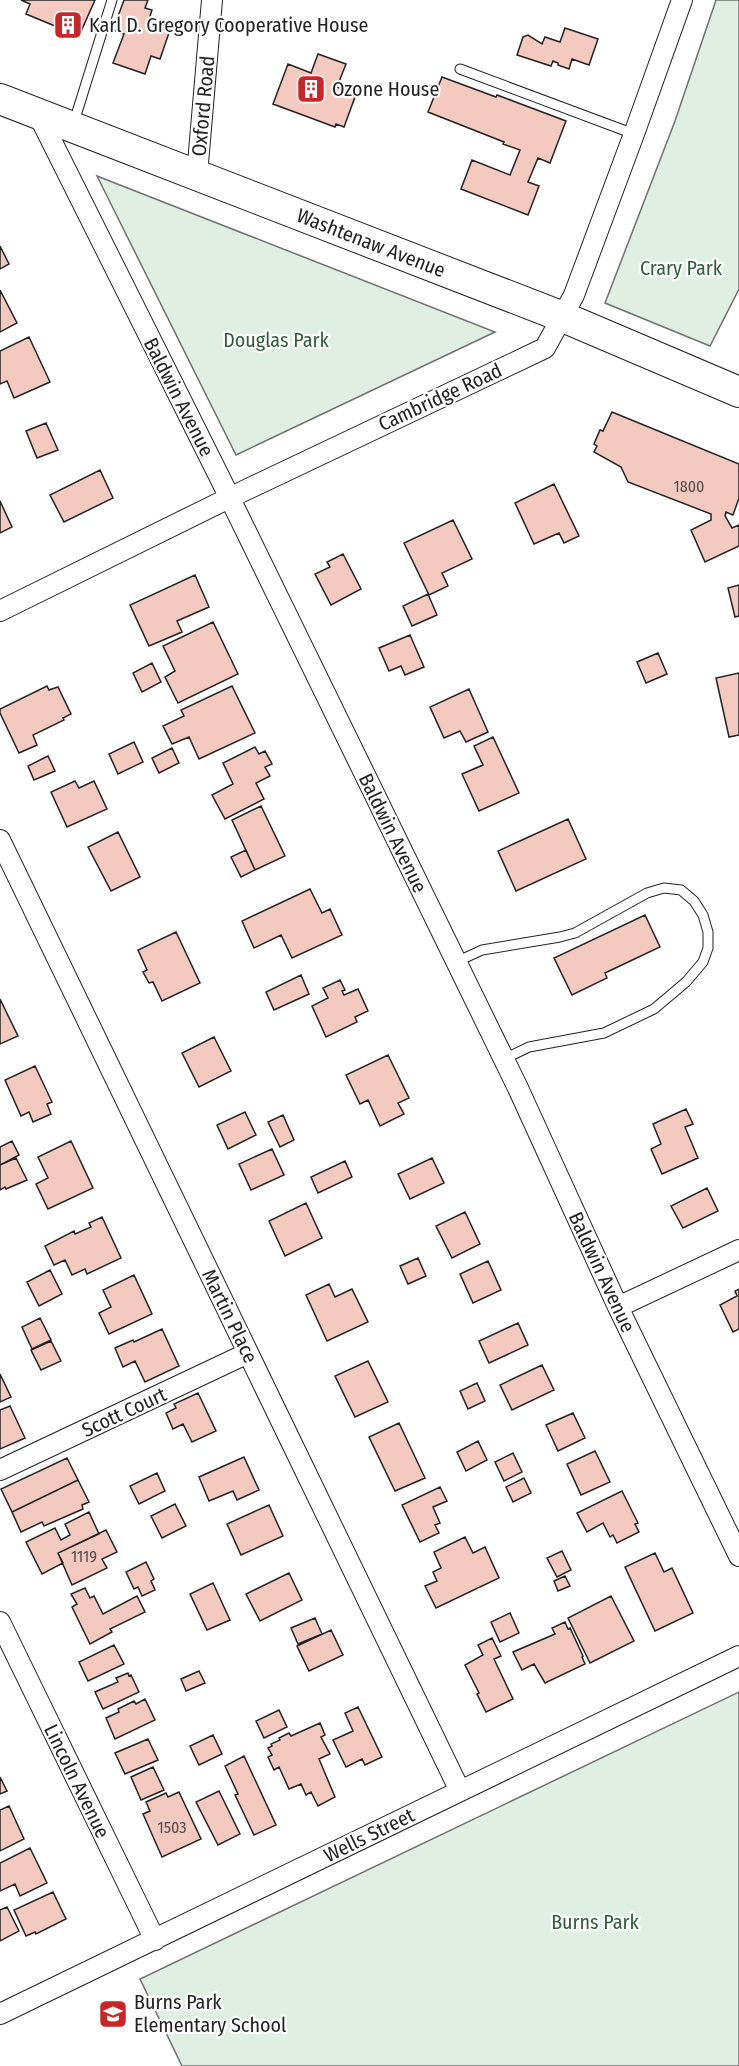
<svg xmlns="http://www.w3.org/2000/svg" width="739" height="2066" font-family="'Fira Sans Condensed',sans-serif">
	<rect width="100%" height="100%" fill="#fff"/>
	<!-- green -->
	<path fill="#e0efe3" stroke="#6f6f6f" stroke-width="1.5" d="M716 0H739V289L710 346 605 303 675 121Z
		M97 176 495 332 236 455Z
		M739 1692V2066H182L140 1979Z"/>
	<!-- building -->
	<path fill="#f3c9c0" stroke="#222" stroke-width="1.5" d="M21 0H95L79 36 26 14 30 4Z
		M124 0H148L145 8 152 10 149 19 171 27 160 59 151 56 145 74 113 63 124 34 113 30Z
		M565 28 598 39 589 65 572 59 569 69 558 65V63L553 61 551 66 517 55 523 37 528 35 542 44 545 37 560 42Z
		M318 54 346 64 337 87 350 92 349 94 355 97 344 127 336 124 335 127 273 104 288 64 311 73Z
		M442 77 496 97 497 95 566 121 550 163 538 158 528 182 539 186 528 215 461 189 472 160 510 175 520 150 503 144 504 142 428 112Z
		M0 246 9 264 0 269Z
		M0 290 17 323 0 332Z
		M29 337 50 382 14 398 7 381 0 384V351Z
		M612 412 739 464V498L733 515 726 512 725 516 732 528 739 525V546L705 562 691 530 711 520V514L628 482 621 467 594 452 597 446 594 444 600 430 603 431Z
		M46 423 58 450 37 458 26 431Z
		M100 470 113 498 64 522 50 495Z
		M554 484 579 536 564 543 559 533 534 544 515 503Z
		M0 501 12 527 0 533Z
		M453 520 472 559 442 573 448 586 429 595 404 543Z
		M343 554 361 589 331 605 315 574 330 567 327 562Z
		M195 575 209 607 177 621 182 632 149 646 130 605Z
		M739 585V616L735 617 728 588Z
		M428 594 437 615 412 626 403 606Z
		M213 622 238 674 178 703 165 677 175 671 163 646Z
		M410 635 424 667 405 675 401 666 389 671 379 648Z
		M658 653 667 674 646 683 637 662Z
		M152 663 161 682 142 692 133 673Z
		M739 673V735L729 737 716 678Z
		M47 686 49 690 58 687 71 714 63 718 64 720 33 735 37 745 19 753 0 713V709Z
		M232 686 255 733 199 759 189 737 172 744 163 726 184 716 181 710Z
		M469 689 488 732 466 742 460 731 444 738 430 707Z
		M493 737 519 793 479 811 462 774 483 765 474 746Z
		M134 742 143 762 118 774 109 754Z
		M255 747 259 754 265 751 272 764 265 767 270 776 256 783 264 799 225 819 212 795 233 784 223 763Z
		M172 748 179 763 159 773 152 758Z
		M48 756 55 771 34 780 28 766Z
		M75 781 79 788 94 781 107 809 67 827 51 792Z
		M261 806 285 856 255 870 232 820Z
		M568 819 586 859 516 891 498 851Z
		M118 832 140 877 111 891 88 847Z
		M246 850 255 870 241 877 231 857Z
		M310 889 322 913 330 909 342 935 292 958 281 935 254 948 242 921Z
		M645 915 660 947 605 973 607 978 572 995 554 958Z
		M176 932 200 983 162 1001 153 982 149 983 143 972 147 970 138 950Z
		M301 975 309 994 274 1010 266 992Z
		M340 980 345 990 342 991 344 995 358 989 368 1011 355 1017 357 1022 326 1037 312 1006 328 998 323 988Z
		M0 999 18 1036 0 1044Z
		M214 1037 231 1071 199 1087 182 1053Z
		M388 1055 409 1098 398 1103 404 1114 380 1126 368 1100 360 1104 346 1075Z
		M35 1066 52 1102 47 1104 51 1114 33 1122 29 1112 21 1116 5 1080Z
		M686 1109 693 1124 685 1127 698 1158 662 1174 651 1149 661 1144 653 1124Z
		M245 1112 256 1135 228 1149 217 1125Z
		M283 1115 294 1140 280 1147 268 1122Z
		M12 1141 19 1155 0 1165V1147Z
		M71 1141 93 1188 48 1209 36 1184 48 1178 38 1157Z
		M272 1149 284 1175 251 1190 239 1164Z
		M16 1158 27 1180 6 1189 5 1187 0 1190V1165Z
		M432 1158 444 1183 410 1199 398 1174Z
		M345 1161 352 1177 318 1193 311 1177Z
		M707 1188 718 1211 683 1228 671 1206Z
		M306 1203 322 1238 285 1256 269 1221Z
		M465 1212 480 1244 452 1258 436 1226Z
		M102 1217 121 1258 87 1274 85 1269 72 1275 65 1260 54 1265 45 1246 74 1231 75 1234 91 1227 89 1223Z
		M418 1258 426 1276 408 1284 400 1266Z
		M488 1261 501 1290 473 1303 460 1274Z
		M50 1270 62 1294 39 1306 27 1282Z
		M134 1275 152 1314 109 1334 99 1313 111 1307 103 1290Z
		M329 1284 335 1297 352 1289 368 1322 327 1341 306 1295Z
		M739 1289V1329L733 1332 720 1305 737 1296 735 1291Z
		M40 1318 51 1340 32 1349 22 1327Z
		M518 1323 528 1345 489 1363 479 1341Z
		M162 1329 179 1366 145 1382 135 1361 123 1367 115 1348 133 1340 134 1342Z
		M51 1341 61 1361 41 1370 31 1350Z
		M368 1361 388 1402 355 1417 335 1376Z
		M542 1365 554 1390 512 1410 500 1385Z
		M0 1374 11 1397 0 1402Z
		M477 1383 485 1401 468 1409 460 1391Z
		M198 1393 216 1431 192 1442 183 1424 173 1429 166 1413 176 1408 174 1404Z
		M10 1406 25 1438 0 1449V1410Z
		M573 1413 585 1438 558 1451 546 1425Z
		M399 1423 425 1478 395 1491 369 1437Z
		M478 1441 487 1460 466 1471 457 1452Z
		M595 1451 610 1482 581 1495 567 1464Z
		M513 1453 522 1472 504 1481 495 1462Z
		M244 1457 259 1490 237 1500 233 1491 209 1501 199 1477Z
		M67 1458 78 1480 12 1512 1 1489Z
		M157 1473 165 1491 139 1504 130 1486Z
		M524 1478 531 1493 513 1502 506 1487Z
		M78 1480 89 1502 82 1505 83 1509 44 1526 42 1522 21 1532 12 1512Z
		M440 1487 447 1501 433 1507 440 1523 435 1525 439 1533 420 1542 402 1505Z
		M622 1491 638 1523 635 1524 639 1532 617 1543 613 1535 610 1537 603 1523 587 1532 577 1513Z
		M175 1504 186 1526 162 1538 151 1516Z
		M269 1505 283 1536 241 1555 227 1524Z
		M89 1512 99 1534 58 1553 63 1563 42 1574 26 1542 55 1528 61 1540 70 1535 65 1524Z
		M106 1530 117 1552 102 1559 107 1568 72 1585 58 1553Z
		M465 1537 473 1553 485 1547 499 1578 436 1608 425 1586 437 1581 433 1572 441 1568 434 1552Z
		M562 1551 571 1570 557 1577 547 1558Z
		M655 1553 664 1572 672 1568 693 1613 655 1631 625 1567Z
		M146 1562 154 1579 151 1581 155 1590 142 1596 138 1587 134 1589 126 1572Z
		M289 1573 302 1600 260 1621 246 1594Z
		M565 1576 570 1586 558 1591 554 1581Z
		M213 1583 230 1620 207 1630 190 1594Z
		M85 1588 90 1598 94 1596 103 1614 137 1596 145 1612 110 1629 112 1632 90 1644 72 1607 77 1604 71 1594Z
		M611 1596 634 1641 590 1663 568 1618Z
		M510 1613 519 1633 500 1642 491 1622Z
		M315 1618 322 1634 298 1644 291 1628Z
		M565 1622 568 1629 570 1628 583 1656 582 1657 585 1664 545 1683 534 1664 522 1670 513 1652 555 1634 552 1628Z
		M331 1630 343 1655 309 1671 297 1646Z
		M492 1638 501 1656 494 1659 513 1699 486 1712 477 1694 479 1693 465 1665 483 1655 478 1645Z
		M114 1645 124 1664 88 1681 79 1662Z
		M199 1671 205 1683 186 1691 181 1679Z
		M128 1673 129 1676 131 1675 139 1692 103 1709 95 1692 118 1682 116 1678Z
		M145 1699 155 1720 115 1739 106 1718 119 1712 118 1709 134 1701 136 1704Z
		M358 1707 382 1757 365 1765 362 1759 346 1767 333 1740 353 1731 345 1713Z
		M279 1710 287 1727 264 1738 256 1721Z
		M320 1723 325 1735 321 1737 330 1754 319 1759 335 1797 318 1806 311 1792 306 1795 301 1784 289 1789 279 1767 274 1770 268 1757 272 1755 268 1748 272 1746 271 1744 280 1740 279 1738 289 1733 291 1736Z
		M213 1735 222 1754 199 1765 190 1746Z
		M148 1739 158 1760 125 1774 115 1753Z
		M244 1756 276 1825 254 1835 235 1795 238 1794 225 1766Z
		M153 1767 164 1790 141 1800 131 1777Z
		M0 1777 7 1791 0 1794Z
		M219 1791 240 1834 218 1845 196 1802Z
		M179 1792 201 1839 162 1857 143 1814 150 1811 146 1802 166 1793 168 1797Z
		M9 1806 24 1839 0 1851V1810Z
		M30 1848 47 1883 20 1896 15 1884 0 1891V1863Z
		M53 1892 66 1919 36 1934 35 1932 26 1936 14 1910Z
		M7 1907 19 1931 0 1941V1910Z"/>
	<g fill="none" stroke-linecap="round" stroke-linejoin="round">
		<!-- service casing -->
		<g stroke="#222" stroke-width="11">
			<path id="service" d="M460 69 634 134
				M74 122 112 0
				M456 962 482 950 560 937 575 933 647 893 664 888 681 890 694 901 703 915 708 932V948L703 962 686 982 654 1009 604 1033 529 1047 504 1059"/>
		</g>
		<!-- minor casing -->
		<g stroke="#222" stroke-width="22">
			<path id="minor" d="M38 114 219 476 517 1086 618 1307 739 1556
				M197 175 212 0
				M0 611 229 498 545 348 574 295 634 134 682 0
				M0 840 460 1791
				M618 1307 739 1250
				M0 1470 248 1353
				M0 1622 155 1940
				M0 2014 739 1656"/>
		</g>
		<!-- primary casing -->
		<g stroke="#222" stroke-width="32">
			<g id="primary">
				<path id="s1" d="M0 99 563 317 739 392"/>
			</g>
		</g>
		<!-- service -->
		<use href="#service" stroke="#fff" stroke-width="9"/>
		<!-- minor -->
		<use href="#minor" stroke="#fff" stroke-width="20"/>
		<!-- primary -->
		<use href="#primary" stroke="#fff" stroke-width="30"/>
	</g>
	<!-- icons -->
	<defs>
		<g id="building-square" transform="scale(1.5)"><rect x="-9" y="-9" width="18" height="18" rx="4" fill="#c62828" stroke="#fff"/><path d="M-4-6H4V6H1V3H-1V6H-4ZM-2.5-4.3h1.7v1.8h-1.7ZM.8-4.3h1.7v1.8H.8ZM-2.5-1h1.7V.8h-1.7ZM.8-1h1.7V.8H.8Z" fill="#fff"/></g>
		<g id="school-square" transform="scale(1.5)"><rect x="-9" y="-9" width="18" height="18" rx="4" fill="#c62828" stroke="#fff"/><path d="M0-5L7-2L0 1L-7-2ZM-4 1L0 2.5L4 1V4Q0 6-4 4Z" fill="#fff"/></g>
	</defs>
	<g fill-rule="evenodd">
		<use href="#building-square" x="68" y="25"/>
		<use href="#building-square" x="311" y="89"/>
		<use href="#school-square" x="113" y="2014"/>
	</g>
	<g text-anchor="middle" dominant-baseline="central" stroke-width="4.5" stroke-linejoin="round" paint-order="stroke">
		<!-- number labels -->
		<g font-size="16" fill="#564c4a">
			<text x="689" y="486">1800</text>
			<text x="84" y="1556">1119</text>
			<text x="172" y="1827">1503</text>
		</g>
		<!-- poi labels -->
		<g font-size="20" fill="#222" stroke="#fff" text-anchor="start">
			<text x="89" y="25">Karl D. Gregory Cooperative House</text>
			<text x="332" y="89">Ozone House</text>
			<text x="134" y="2002">Burns Park<tspan x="134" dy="23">Elementary School</tspan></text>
		</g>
		<!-- street labels -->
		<g font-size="20" fill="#222" stroke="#fff">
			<text transform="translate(203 106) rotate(-85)">Oxford Road</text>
			<text stroke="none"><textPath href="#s1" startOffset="398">Washtenaw Avenue</textPath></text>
			<text transform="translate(179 397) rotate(63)">Baldwin Avenue</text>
			<text transform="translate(440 397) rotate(-25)">Cambridge Road</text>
			<text transform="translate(393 833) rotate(64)">Baldwin Avenue</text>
			<text transform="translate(602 1272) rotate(65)">Baldwin Avenue</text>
			<text transform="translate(230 1316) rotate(64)">Martin Place</text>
			<text transform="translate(124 1412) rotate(-25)">Scott Court</text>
			<text transform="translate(77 1781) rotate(64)">Lincoln Avenue</text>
			<text transform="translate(369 1835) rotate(-26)">Wells Street</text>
		</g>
		<!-- park labels -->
		<g font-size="20" fill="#2f5e38" stroke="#fff">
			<text x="681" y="268">Crary Park</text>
			<text x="276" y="340">Douglas Park</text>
			<text x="595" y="1922">Burns Park</text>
		</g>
	</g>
</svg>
